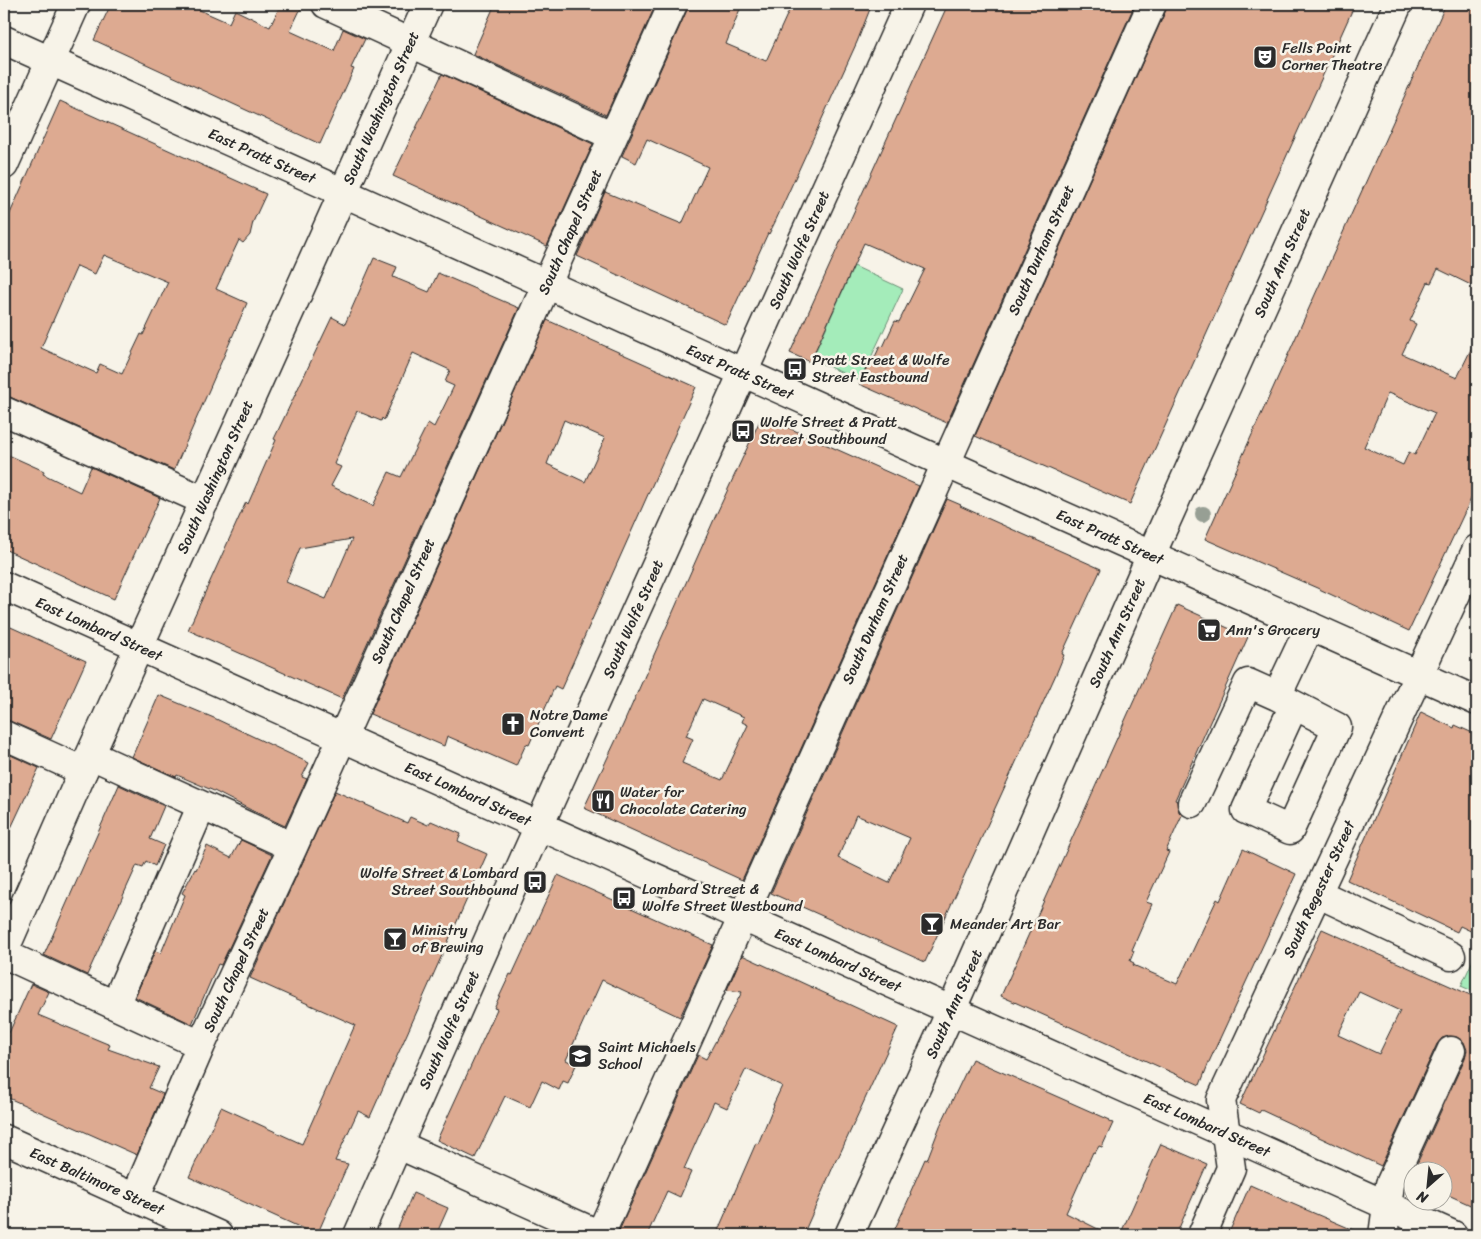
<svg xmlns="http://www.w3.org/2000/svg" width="1481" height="1239" font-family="Sriracha,sans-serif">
	<rect width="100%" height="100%" fill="#f7f3e8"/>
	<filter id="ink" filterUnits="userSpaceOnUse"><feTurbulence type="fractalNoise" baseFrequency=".02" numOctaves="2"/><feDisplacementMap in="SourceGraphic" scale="10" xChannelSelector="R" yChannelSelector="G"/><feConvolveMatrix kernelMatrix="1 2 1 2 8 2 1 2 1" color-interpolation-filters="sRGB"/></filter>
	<g filter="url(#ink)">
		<!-- green -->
		<path fill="#a4ecba" stroke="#688c72" d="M854 266 903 289 860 381 812 359Z
			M1474 958 1477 960V993L1461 986Z"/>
		<!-- building -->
		<path fill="#ddaa91" stroke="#2b2b2b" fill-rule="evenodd" d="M111 4H186L229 23 235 10 270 27 281 4H303L290 31 334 51 343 29 365 39 351 68 354 69 320 144 94 40Z
			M363 4H382L378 11Z
			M495 4H656L606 115 473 54Z
			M688 4H742L726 44 766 61 792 4H872L857 42 775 222 769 234 768 233 726 325 577 256 605 192 682 224 708 167 647 139 636 163 622 156 687 10Z
			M948 4H1135L947 423 859 384 871 358 874 359 880 346 883 347 895 321 899 322 925 269 864 243 810 362 790 353Z
			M1167 4H1355L1130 504 975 436 1166 10Z
			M1446 4H1477V288L1438 269 1431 283 1428 282 1410 321 1416 324 1402 354 1457 378 1477 337V486L1409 631 1317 588 1205 539ZM1388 393 1435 413 1415 455 1409 452 1403 465 1364 447Z
			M442 74 593 144 547 246 393 176Z
			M60 101 266 194 253 222 250 235 243 243 239 240 216 289 247 303 174 470 10 397 4 396V227ZM104 255 168 282 143 335 141 334 122 374 100 364 96 373 41 348 77 266 95 274Z
			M374 258 397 267 393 277 429 292 438 273 519 308 342 699 188 630 246 502 248 504 276 440 274 439 332 317 345 324ZM413 353 450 370 445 382 454 386 434 427 428 423 401 477 389 472 373 506 331 486 341 467 334 464 357 411 381 421 382 418 384 420ZM352 539 326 599 286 582 300 548Z
			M547 320 696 387 561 689 555 686 529 745 526 744 516 766 447 736 444 746 370 714ZM564 420 605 438 585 482 547 464Z
			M762 416 919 486 742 880 584 808 623 725 716 515ZM703 699 744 717 742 722 748 725 722 780 682 763 693 739 686 736Z
			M4 453 44 471 43 474 80 492 91 467 160 498 114 599 4 549Z
			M947 499 961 505 960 506 1101 569 1062 654 1064 655 1057 672 925 962 771 893ZM856 815 910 838 889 883 838 858Z
			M1177 605 1248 637 1175 800 1177 801 1179 812 1182 815 1166 851 1169 852 1146 902 1152 904 1132 950 1134 951 1130 961 1134 963 1133 965 1177 984 1217 899 1220 901 1243 849 1296 874 1209 1062 1200 1085 1001 996Z
			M4 624 86 661 51 739 10 721 4 720Z
			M159 695 214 718 309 763 302 777 307 779 285 826 253 811 214 791 177 775 176 777 132 757Z
			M1421 712 1454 728 1455 725 1477 735V934L1460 926 1457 932 1347 880Z
			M4 752 39 768 4 843Z
			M119 785 164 806 150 839 164 845 155 866 146 861 143 867 137 865 87 975 44 955Z
			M335 791 407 823 410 817 428 825 431 821 461 834 458 841 487 854 370 1117 358 1111 335 1161 348 1164 317 1235 189 1177 221 1107 302 1144 355 1025 250 978Z
			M241 840 272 855 221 965 218 964 192 1024 135 997 155 951 161 953 185 895 182 893 195 869 196 870 207 846 231 858Z
			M558 875 713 945 680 1017 602 980 566 1060 576 1065 568 1083 563 1081 559 1090 542 1081 530 1107 505 1096 475 1158 437 1140 497 1009 494 1008 510 974 512 975Z
			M1322 929 1477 998V1208L1444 1193V1172H1414V1180L1410 1179 1465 1058 1467 1050 1464 1042 1457 1037 1449 1036 1442 1038 1437 1044 1381 1166 1261 1110 1259 1113 1240 1104ZM1359 992 1400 1011 1379 1054 1338 1035Z
			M742 955 898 1027 838 1158H837L803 1235H716L756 1143 758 1144 774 1105H773L782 1086 746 1069 727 1108 714 1102 684 1169 691 1172 680 1197 667 1191 647 1235H629L619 1231 698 1055 706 1059 742 992 727 990Z
			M31 984 49 992 38 1015 110 1045 108 1049 159 1067 149 1088 163 1094 137 1155 4 1096V1044Z
			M972 1059 1110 1120 1109 1122 1113 1123 1102 1147 1099 1146 1095 1153 1093 1152 1066 1213 1110 1235H892L911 1194 910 1193 925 1159 927 1160 940 1126Z
			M1161 1144 1207 1164 1189 1205 1176 1235H1120Z
			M1250 1185 1295 1205 1365 1235H1228Z
			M413 1193 448 1208 436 1235H395Z"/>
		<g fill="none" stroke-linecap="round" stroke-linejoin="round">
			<!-- minor casing -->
			<g stroke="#2b2b2b" stroke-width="31">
				<path id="minor" d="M326 4 613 136
					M4 165 76 4
					M4 411 205 501
					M1294 705 1246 810 1290 830 1337 727 1277 696 1310 626
					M4 735 83 771
					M91 755 293 847
					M1192 803 1248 683 1277 696
					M1317 893 1451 956
					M4 954 201 1045
					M115 1005 201 807
					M399 1145 600 1235
					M135 1198 201 1045 293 847 673 4
					M600 1235 1152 4
					M849 1235 951 1011 1151 555 1398 4
					M1202 1235 1231 1168 1221 1100 1477 549
					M1383 1235 1390 1184 1451 1051"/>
			</g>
			<!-- major casing -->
			<g stroke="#2b2b2b" stroke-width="31">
				<path id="major" d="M4 40C495 261 985 482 1477 701
					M4 586 1453 1235
					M4 951 83 771 428 4
					M4 1139 218 1235
					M358 1235 525 857 909 4"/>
			</g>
			<!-- minor -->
			<use href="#minor" stroke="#f7f3e8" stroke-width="28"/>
			<!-- major -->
			<use href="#major" stroke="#f7f3e8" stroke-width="28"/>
		</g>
		<!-- trees -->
		<circle fill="#979f94" cx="1203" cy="514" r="8"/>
	</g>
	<!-- icons -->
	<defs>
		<g id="theatre-square" transform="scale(1.25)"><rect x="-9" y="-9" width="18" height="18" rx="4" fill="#2b2b2b" stroke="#f7f3e8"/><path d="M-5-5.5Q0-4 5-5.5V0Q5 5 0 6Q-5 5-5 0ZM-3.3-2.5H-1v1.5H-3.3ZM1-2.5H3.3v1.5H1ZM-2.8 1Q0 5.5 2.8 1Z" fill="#fff"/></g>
		<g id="bus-square" transform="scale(1.25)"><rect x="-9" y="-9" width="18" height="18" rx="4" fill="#2b2b2b" stroke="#f7f3e8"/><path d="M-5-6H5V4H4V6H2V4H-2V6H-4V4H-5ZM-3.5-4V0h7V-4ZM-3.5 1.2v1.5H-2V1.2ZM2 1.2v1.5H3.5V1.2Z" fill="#fff"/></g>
		<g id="supermarket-square" transform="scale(1.25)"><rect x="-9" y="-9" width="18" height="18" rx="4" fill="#2b2b2b" stroke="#f7f3e8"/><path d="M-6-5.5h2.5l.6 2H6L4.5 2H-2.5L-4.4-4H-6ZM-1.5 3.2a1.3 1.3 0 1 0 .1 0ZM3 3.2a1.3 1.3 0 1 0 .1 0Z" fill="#fff"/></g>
		<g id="church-square" transform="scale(1.25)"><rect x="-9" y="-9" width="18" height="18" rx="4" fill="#2b2b2b" stroke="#f7f3e8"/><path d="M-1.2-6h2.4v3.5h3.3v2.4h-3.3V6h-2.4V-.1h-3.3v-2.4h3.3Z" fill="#fff"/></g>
		<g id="restaurant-square" transform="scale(1.25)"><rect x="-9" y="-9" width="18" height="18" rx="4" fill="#2b2b2b" stroke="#f7f3e8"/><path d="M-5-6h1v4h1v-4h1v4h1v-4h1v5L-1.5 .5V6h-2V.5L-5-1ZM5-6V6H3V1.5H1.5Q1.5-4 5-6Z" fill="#fff"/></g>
		<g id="bar-square" transform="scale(1.25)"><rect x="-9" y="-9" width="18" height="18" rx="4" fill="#2b2b2b" stroke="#f7f3e8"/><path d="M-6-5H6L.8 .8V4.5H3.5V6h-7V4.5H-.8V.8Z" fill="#fff"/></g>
		<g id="school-square" transform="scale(1.25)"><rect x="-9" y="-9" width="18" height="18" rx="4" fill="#2b2b2b" stroke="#f7f3e8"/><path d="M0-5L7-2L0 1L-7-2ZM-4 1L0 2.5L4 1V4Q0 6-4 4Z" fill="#fff"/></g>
	</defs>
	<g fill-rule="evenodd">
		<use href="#theatre-square" x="1265" y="57"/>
		<use href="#bus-square" x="795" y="369"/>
		<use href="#bus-square" x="743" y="431"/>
		<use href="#supermarket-square" x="1209" y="630"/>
		<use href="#church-square" x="513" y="724"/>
		<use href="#restaurant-square" x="603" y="801"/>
		<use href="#bus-square" x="535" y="882"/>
		<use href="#bus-square" x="624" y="898"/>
		<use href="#bar-square" x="932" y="924"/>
		<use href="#bar-square" x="395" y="939"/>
		<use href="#school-square" x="580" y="1056"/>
	</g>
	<g text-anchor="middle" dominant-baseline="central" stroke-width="5" stroke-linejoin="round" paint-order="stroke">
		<!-- poi labels -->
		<g font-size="15" fill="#2b2b2b" stroke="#f7f3e8" text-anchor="start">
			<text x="1282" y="48">Fells Point<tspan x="1282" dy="17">Corner Theatre</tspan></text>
			<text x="812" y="360">Pratt Street &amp; Wolfe<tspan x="812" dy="17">Street Eastbound</tspan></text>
			<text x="760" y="422">Wolfe Street &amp; Pratt<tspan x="760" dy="17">Street Southbound</tspan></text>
			<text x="1226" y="630">Ann's Grocery</text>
			<text x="530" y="715">Notre Dame<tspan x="530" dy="17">Convent</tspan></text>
			<text x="620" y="792">Water for<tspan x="620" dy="17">Chocolate Catering</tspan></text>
			<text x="518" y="873" text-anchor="end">Wolfe Street &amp; Lombard<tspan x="518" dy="17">Street Southbound</tspan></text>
			<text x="642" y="889">Lombard Street &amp;<tspan x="642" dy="17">Wolfe Street Westbound</tspan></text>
			<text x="950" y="924">Meander Art Bar</text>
			<text x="412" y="930">Ministry<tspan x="412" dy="17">of Brewing</tspan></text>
			<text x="598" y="1047">Saint Michaels<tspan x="598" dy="17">School</tspan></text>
		</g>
		<!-- street labels -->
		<g font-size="15" fill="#2b2b2b" stroke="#f7f3e8">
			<text transform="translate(381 108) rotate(-66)">South Washington Street</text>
			<text transform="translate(262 156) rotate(24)">East Pratt Street</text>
			<text transform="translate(570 232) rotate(-66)">South Chapel Street</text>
			<text transform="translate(799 250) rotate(-66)">South Wolfe Street</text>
			<text transform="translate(1041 250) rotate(-66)">South Durham Street</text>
			<text transform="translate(1282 263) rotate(-66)">South Ann Street</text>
			<text transform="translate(740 372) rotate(24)">East Pratt Street</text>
			<text transform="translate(215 477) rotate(-66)">South Washington Street</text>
			<text transform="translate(1110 537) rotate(24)">East Pratt Street</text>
			<text transform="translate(403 601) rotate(-66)">South Chapel Street</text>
			<text transform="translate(633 619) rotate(-66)">South Wolfe Street</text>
			<text transform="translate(875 619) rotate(-66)">South Durham Street</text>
			<text transform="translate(99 629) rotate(24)">East Lombard Street</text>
			<text transform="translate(1117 633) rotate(-66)">South Ann Street</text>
			<text transform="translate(468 794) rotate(24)">East Lombard Street</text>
			<text transform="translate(1319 889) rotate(-65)">South Regester Street</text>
			<text transform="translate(838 960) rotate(24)">East Lombard Street</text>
			<text transform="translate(236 970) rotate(-65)">South Chapel Street</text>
			<text transform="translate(954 1004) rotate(-66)">South Ann Street</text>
			<text transform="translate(449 1030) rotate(-66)">South Wolfe Street</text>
			<text transform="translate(1207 1125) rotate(24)">East Lombard Street</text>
			<text transform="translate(97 1181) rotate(24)">East Baltimore Street</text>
		</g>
	</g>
	<!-- margin -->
	<rect width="1481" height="1239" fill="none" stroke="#f7f3e8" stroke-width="20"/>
	<rect x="10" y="10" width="1461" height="1219" fill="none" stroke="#2b2b2b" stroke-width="2" filter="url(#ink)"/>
	<!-- north arrow -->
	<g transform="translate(1428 1186) rotate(207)"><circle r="24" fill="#f7f3e8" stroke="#a5a39c"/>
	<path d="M0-4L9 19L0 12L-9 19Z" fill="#2b2b2b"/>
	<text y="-8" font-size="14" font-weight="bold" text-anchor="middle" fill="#2b2b2b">N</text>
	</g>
</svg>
